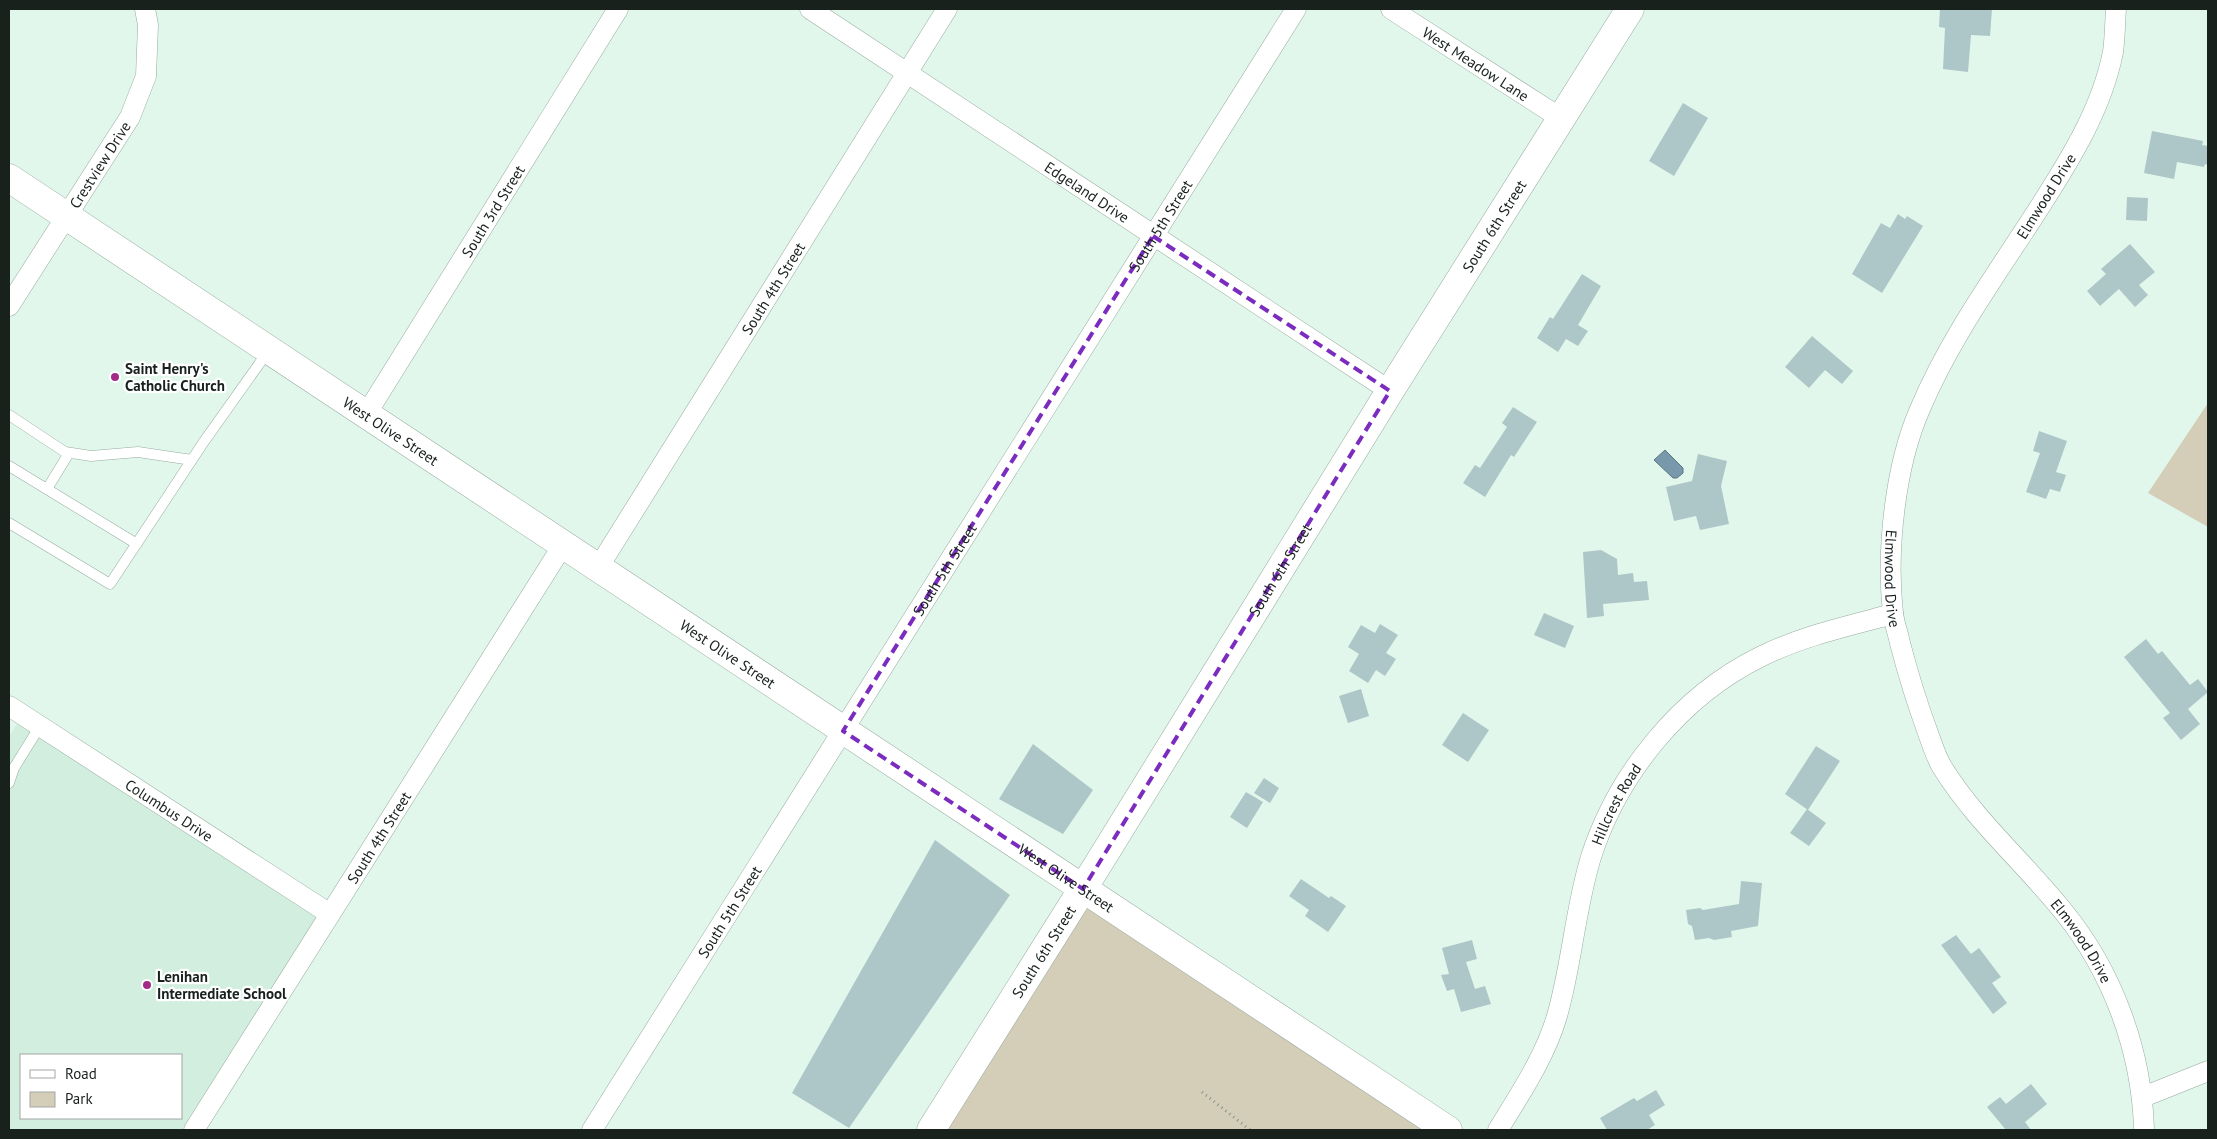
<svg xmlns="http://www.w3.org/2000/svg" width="2217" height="1139" font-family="'PT Sans',sans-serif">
	<rect width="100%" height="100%" fill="#e2f7ec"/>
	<!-- built -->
	<path fill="#d1eedf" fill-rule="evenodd" d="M23 715 330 914 194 1130H9V736ZM21 1055H181V1118H21Z"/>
	<!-- green -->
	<path fill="#d4cdb8" d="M2208 403V527L2148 493Z
		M1083 889 1448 1130H938Z"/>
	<!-- water -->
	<path fill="#7899ac" stroke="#5c7581" d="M1665 450 1683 468V473L1677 478H1673L1654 460Z"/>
	<!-- building -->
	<path fill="#adc6c7" d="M1940 9H1992L1990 36 1971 35 1968 72 1943 69 1945 28 1939 27Z
		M1683 103 1708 118 1674 176 1649 161Z
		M2152 131 2203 141 2202 145 2208 146V165L2205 164 2204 167 2177 162 2174 179 2144 173Z
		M2127 197 2148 198 2147 221 2126 220Z
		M1898 214 1905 219 1907 216 1923 226 1882 293 1852 274 1881 223 1890 228Z
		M2130 244 2155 272 2139 285 2148 295 2135 307 2119 289 2100 306 2087 291 2106 274 2101 269Z
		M1582 274 1601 286 1578 325 1588 331 1578 346 1566 339 1558 352 1537 338 1550 317 1553 319Z
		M1812 336 1853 371 1842 384 1825 370 1809 388 1785 367Z
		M1513 407 1537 422 1514 457 1511 455 1485 497 1463 483 1475 465 1480 468 1507 427 1502 423Z
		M2039 431 2067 441 2056 472 2066 475 2060 492 2050 489 2046 499 2026 492 2040 453 2033 451Z
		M1698 454 1727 461 1721 486 1729 524 1700 530 1696 516 1674 521 1666 487 1692 481Z
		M1601 550 1617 559 1618 575 1633 573 1634 582 1647 581 1649 600 1603 604 1604 616 1587 618 1583 552Z
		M1544 613 1574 626 1565 648 1534 635Z
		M1380 624 1398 635 1386 653 1396 659 1385 676 1376 670 1368 683 1349 671 1359 654 1348 647 1361 625 1375 633Z
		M2146 639 2158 654 2162 651 2190 685 2198 679 2208 692 2188 709 2200 724 2181 740 2163 718 2170 713 2124 657Z
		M1361 689 1369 716 1348 723 1339 696Z
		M1463 713 1489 730 1468 762 1442 745Z
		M1033 744 1093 790 1063 834 999 799Z
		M1816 746 1840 761 1808 810 1785 794Z
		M1264 778 1279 788 1270 803 1254 793Z
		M1246 792 1263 802 1247 828 1230 817Z
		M1807 809 1826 823 1809 846 1790 833Z
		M935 840 1010 895 849 1128 792 1093Z
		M1301 879 1329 898 1331 896 1346 906 1328 932 1305 916 1309 910 1289 896Z
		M1741 881 1762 883 1758 926 1731 931 1732 937 1714 940 1709 938 1695 940 1692 926 1688 924 1686 910 1700 908 1703 910 1739 904Z
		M1956 935 1971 954 1979 948 2001 977 1992 983 2007 1003 1993 1014 1941 945Z
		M1472 940 1477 959 1466 962 1475 989 1485 986 1491 1004 1461 1012 1454 989 1447 991 1441 975 1449 974 1442 948Z
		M2031 1084 2047 1104 2025 1122 2031 1130H2006L1987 1107 2000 1097 2006 1104Z
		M1656 1090 1665 1105 1649 1115 1655 1125 1647 1130H1607L1600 1118 1634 1098 1637 1101Z"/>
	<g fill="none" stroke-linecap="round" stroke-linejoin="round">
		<!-- lane casing -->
		<g stroke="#97aba1" stroke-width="11">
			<path id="lane" d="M9 415 65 452 91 456 138 452 192 460
				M9 466 137 544
				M47 489 69 453
				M9 523 110 584 203 443 269 350
				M9 783 14 768 40 726"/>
		</g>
		<!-- street casing -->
		<g stroke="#97aba1" stroke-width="21">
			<g id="street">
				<path id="s1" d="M810 9 1390 391"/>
				<path id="s2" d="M1391 9 1562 119"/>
				<path id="s3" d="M2116 9C2115 23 2115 38 2113 52 2102 108 2071 158 2041 205 1999 271 1950 337 1920 409 1895 466 1886 551 1893 613 1894 623 1898 633 1900 643 1908 674 1917 703 1928 733 1932 744 1936 757 1942 767 1977 823 2023 861 2063 911 2113 972 2142 1052 2144 1130"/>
				<path id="s4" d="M9 306 130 117 146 76 148 25 145 9"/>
				<path id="s5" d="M367 413 618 9"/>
				<path id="s6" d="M598 568 947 9"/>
				<path id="s7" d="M9 706 330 914"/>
				<path d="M2143 1097 2208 1071"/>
				<path id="s8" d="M194 1130 563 545"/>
				<path id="s9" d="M592 1130 1296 9"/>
				<path id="s10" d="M1498 1130C1520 1094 1545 1057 1557 1016 1572 964 1575 909 1591 857 1618 773 1681 696 1760 657 1802 636 1848 626 1893 614"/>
			</g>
		</g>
		<!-- secondary casing -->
		<g stroke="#97aba1" stroke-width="29">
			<g id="secondary">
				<path id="s11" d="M9 178 1448 1130"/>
				<path id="s12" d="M931 1130 1097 866 1390 391 1630 9"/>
			</g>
		</g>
		<!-- path -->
		<path stroke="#85948c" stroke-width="3" stroke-dasharray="1 4" stroke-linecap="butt" d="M1202 1092 1250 1130"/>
		<!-- lane -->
		<use href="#lane" stroke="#fff" stroke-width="10"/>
		<!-- street -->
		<use href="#street" stroke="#fff" stroke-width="20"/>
		<!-- secondary -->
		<use href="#secondary" stroke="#fff" stroke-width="28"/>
	</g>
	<!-- marked area -->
	<path fill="none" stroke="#7b2cbf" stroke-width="4" stroke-dasharray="10 6" stroke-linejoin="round" d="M1153 236 1390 391 1083 889 843 731Z"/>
	<!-- markers -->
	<g fill="#a02c86" stroke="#fff" stroke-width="2">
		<circle cx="115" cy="377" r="5"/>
		<circle cx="147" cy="985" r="5"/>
	</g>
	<g text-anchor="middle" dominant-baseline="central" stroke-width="4.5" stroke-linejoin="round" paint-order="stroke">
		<!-- street labels -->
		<g font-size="15" fill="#19211d" stroke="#fff">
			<text stroke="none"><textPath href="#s2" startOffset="101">West Meadow Lane</textPath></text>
			<text stroke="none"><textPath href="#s4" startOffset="168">Crestview Drive</textPath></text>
			<text stroke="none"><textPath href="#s1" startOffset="332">Edgeland Drive</textPath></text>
			<text transform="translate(2046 196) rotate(-58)">Elmwood Drive</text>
			<text stroke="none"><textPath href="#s5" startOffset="238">South 3rd Street</textPath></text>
			<text stroke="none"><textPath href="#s12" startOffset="1065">South 6th Street</textPath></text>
			<text stroke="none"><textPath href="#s9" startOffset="1068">South 5th Street</textPath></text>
			<text stroke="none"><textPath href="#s6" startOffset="330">South 4th Street</textPath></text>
			<text stroke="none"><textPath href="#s11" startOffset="458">West Olive Street</textPath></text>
			<text stroke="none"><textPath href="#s9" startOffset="662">South 5th Street</textPath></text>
			<text stroke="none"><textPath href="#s12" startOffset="660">South 6th Street</textPath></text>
			<text stroke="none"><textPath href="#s3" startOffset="624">Elmwood Drive</textPath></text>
			<text stroke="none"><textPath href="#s11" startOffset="862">West Olive Street</textPath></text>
			<text stroke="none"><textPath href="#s10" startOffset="350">Hillcrest Road</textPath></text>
			<text stroke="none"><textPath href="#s7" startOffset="191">Columbus Drive</textPath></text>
			<text stroke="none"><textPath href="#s8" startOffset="346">South 4th Street</textPath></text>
			<text stroke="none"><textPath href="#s11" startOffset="1268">West Olive Street</textPath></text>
			<text stroke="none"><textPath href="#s9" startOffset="258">South 5th Street</textPath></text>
			<text stroke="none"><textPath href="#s3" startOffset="1044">Elmwood Drive</textPath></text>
			<text stroke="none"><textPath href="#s12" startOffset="211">South 6th Street</textPath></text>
		</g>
		<!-- poi labels -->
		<g font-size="15" font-weight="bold" fill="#19211d" stroke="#fff" text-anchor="start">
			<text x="125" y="368">Saint Henry's<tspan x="125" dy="17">Catholic Church</tspan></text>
			<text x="157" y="976">Lenihan<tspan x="157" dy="17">Intermediate School</tspan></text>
		</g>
	</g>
	<!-- border -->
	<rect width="2217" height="1139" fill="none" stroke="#19211d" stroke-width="20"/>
	<!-- legend -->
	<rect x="20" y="1054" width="162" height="65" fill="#ffffff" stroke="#a3a6a5"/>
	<rect x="30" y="1070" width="25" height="8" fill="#ffffff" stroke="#a3a6a5"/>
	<text x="65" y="1079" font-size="15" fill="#19211d">Road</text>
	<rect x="30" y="1092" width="25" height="15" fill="#d4cdb8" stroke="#a3a6a5"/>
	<text x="65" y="1104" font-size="15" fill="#19211d">Park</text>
</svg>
